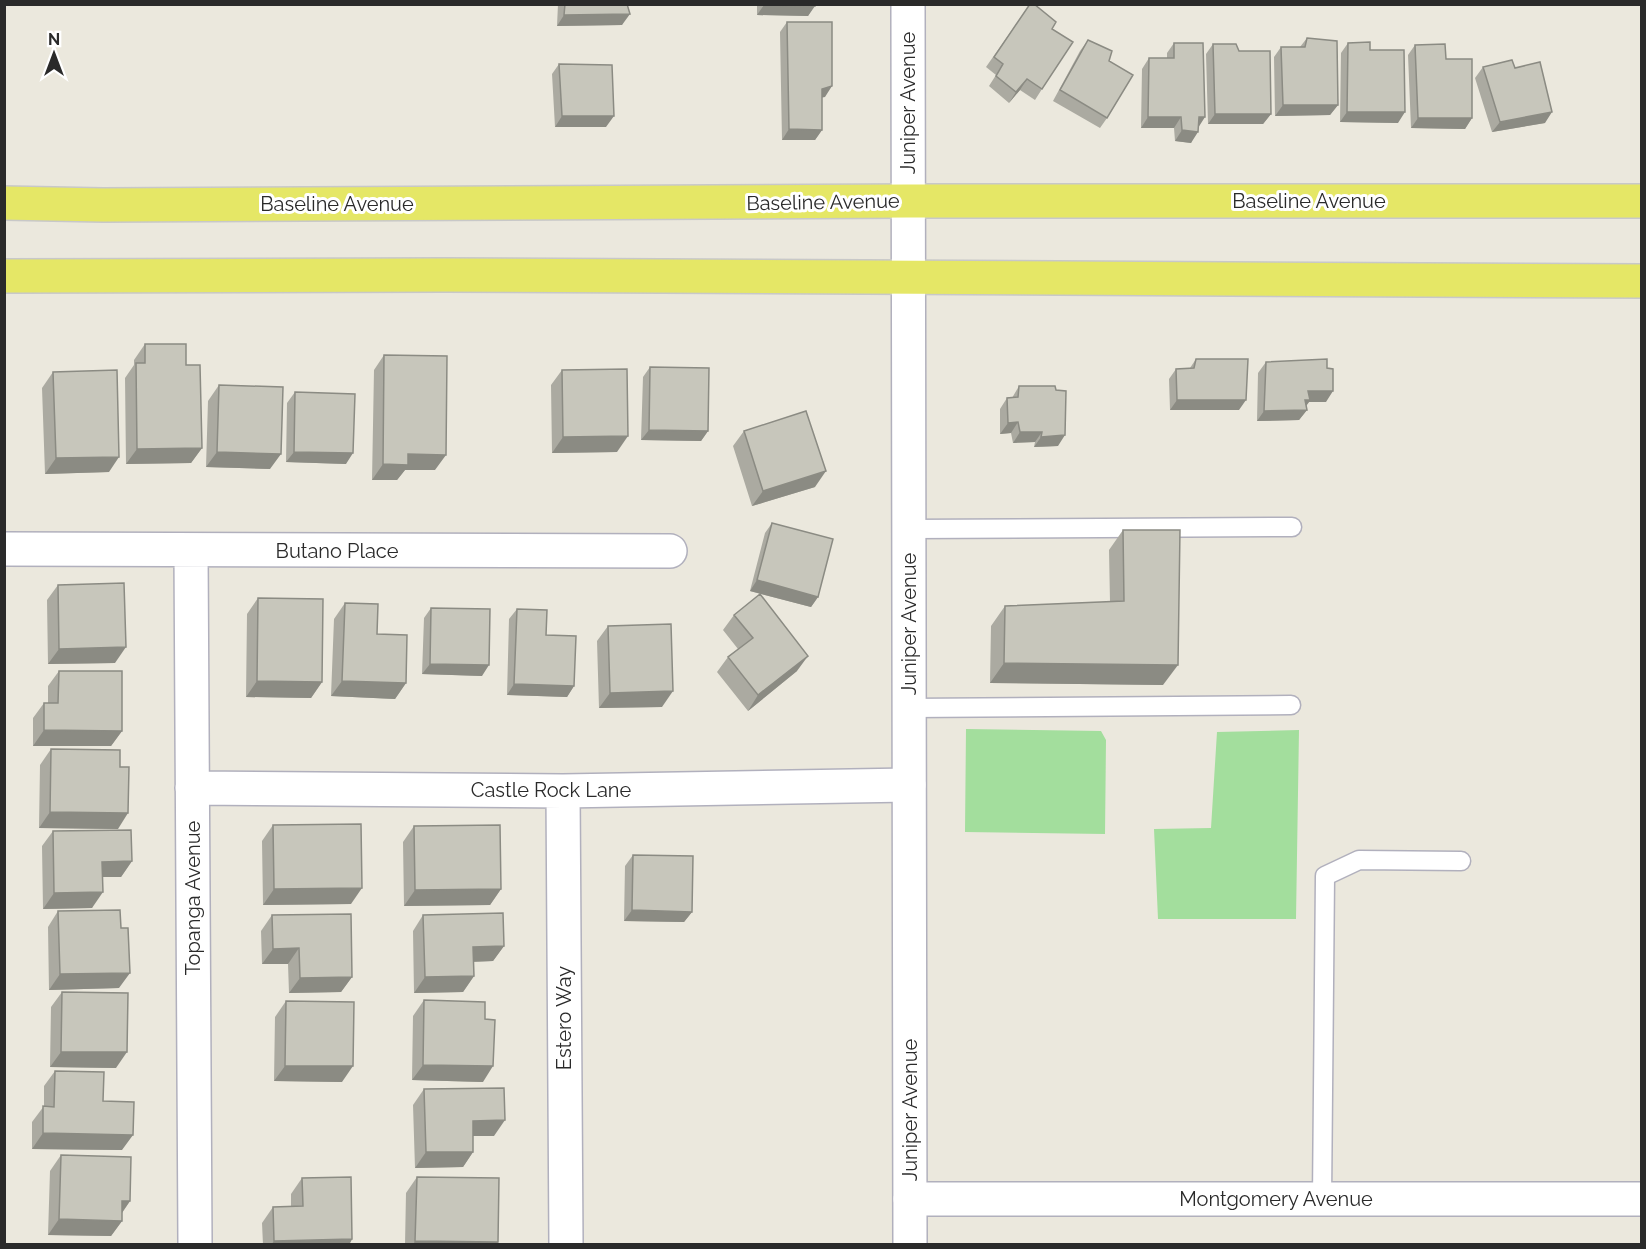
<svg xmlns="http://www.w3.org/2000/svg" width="1646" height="1249" font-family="Raleway,sans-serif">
	<rect width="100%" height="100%" fill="#ebe8dd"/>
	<!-- green -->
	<path fill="#a3de9d" d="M966 729 1101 731 1106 740 1105 834 965 832Z
		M1299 730 1296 919H1158L1154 829 1211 828 1217 732Z"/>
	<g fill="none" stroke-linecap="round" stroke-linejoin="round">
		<!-- lane casing -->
		<g stroke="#b1b0bd" stroke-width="21">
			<path id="lane" d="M909 529 1292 527
				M909 708 1291 705
				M1322 1199 1325 876 1359 860 1461 861"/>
		</g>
		<!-- street casing -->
		<g stroke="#b1b0bd" stroke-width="36">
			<path id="street" d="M4 549 670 551
				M191 551 195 1244
				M192 788 563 791 909 785
				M563 791 566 1244
				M910 1199H1642"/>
		</g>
		<!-- secondary casing -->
		<g stroke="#b1b0bd" stroke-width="36">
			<path id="secondary" d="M908 4 910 1244"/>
		</g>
		<!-- primary casing -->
		<g stroke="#c8c8c8" stroke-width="36">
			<path id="primary" d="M4 203 103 205 907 201H1642
				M4 276 445 275 1642 281"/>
		</g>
		<!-- lane -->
		<use href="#lane" stroke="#fff" stroke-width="18"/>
		<!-- street -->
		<use href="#street" stroke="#fff" stroke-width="33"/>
		<!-- secondary -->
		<use href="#secondary" stroke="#fff" stroke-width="33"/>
		<!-- primary -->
		<use href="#primary" stroke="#e5e766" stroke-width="33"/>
	</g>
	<!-- wall -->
	<path fill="#abaaa1" d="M558 4H627L622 25 557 26Z
		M757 4H815L808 16 757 15Z
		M1030 4 1052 29 1042 89 1035 100 1020 90 1009 103 989 86 996 75 986 67Z
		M787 22 825 97H822V130L815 140H782L780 32Z
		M1307 38 1338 105 1330 115 1275 116 1274 57 1281 47H1300Z
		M1088 40 1109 61 1107 118 1100 128 1053 101 1080 51Z
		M1174 43 1198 126 1191 143 1175 141 1174 128H1141L1142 69 1149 58H1167V53Z
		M1348 43 1370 50 1398 123 1340 122 1341 53Z
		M1213 44 1239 51 1271 114 1263 124H1208L1206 54Z
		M1415 45 1446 59 1472 118 1465 129 1411 128 1408 55Z
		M559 64 606 127H555L552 74Z
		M1483 67 1515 68 1545 123 1492 132 1475 78Z
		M145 344 186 365 202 448 191 463 126 464 125 378 134 365V360Z
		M384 355 435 470H405L397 480H372L374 370Z
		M1196 359 1239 410H1170L1169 379 1176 369 1190 368Z
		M1266 362 1326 402H1309L1306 406 1307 410 1299 420 1257 421 1258 373Z
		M650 367 708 431 701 441 641 440 643 377Z
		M562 370 617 452 552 453 551 385Z
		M53 372 109 472 45 474 42 388Z
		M219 385 270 469 206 467 208 401Z
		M1019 386 1058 446 1034 447 1035 442 1013 443 1011 433 1000 434V409L1007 398H1012Z
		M295 392 346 464 286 462 287 403Z
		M744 431 815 487 752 506 733 446Z
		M772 523 818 597 811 607 750 591 765 533Z
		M1123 530 1163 685 990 683 991 626 1005 606 1110 602 1109 550Z
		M58 585 115 663 48 664 47 600Z
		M258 598 322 682 311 698 246 697 247 614Z
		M345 603 377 634 406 683 395 699 331 696 334 619Z
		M431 608 482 676 422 674 424 618Z
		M517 609 546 635 574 686 567 697 507 695 509 619Z
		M734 615 797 671 748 711 717 672 728 657 738 649 723 630Z
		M608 626 662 707 599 708 597 641Z
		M59 671 122 731 111 746H33V718L44 703H48V686Z
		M51 749 118 829 39 828 40 765Z
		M273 825 351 904 263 905 262 841Z
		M414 826 501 889 490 905 404 906 403 842Z
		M53 831 132 861 121 877H103L92 908 43 909 42 846Z
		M633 855 692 912 684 922 624 921 625 866Z
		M58 911 119 988 49 990 48 927Z
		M272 915 352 977 341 992 289 993 288 964H262L261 931Z
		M423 915 504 946 493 961 474 962V976L463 992 414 993 413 931Z
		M62 992 116 1068 50 1067 51 1007Z
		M424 1000 483 1082 412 1080 413 1016Z
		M286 1001 342 1082 274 1081 275 1017Z
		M55 1071 103 1101 122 1150 32 1149V1122L44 1106V1086Z
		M424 1089 494 1136H473V1152L463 1167 415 1168 413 1105Z
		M61 1155 130 1201 122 1213V1221L111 1236 48 1235 50 1171Z
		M417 1177 498 1242 497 1245H405L406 1193Z
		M302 1178 352 1239 349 1245H263L262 1223 273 1207H291V1194Z"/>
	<!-- shaded-wall -->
	<path fill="#8b8b83" d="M764 5 815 6 808 16 757 15Z
		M630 14 622 25 557 26 564 15Z
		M1027 79 1020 90 1009 103 1016 92Z
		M832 86 825 97 815 99 822 89Z
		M1283 105H1338L1330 115 1275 116Z
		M1347 112H1405L1398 123 1340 122Z
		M1552 112 1545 123 1492 132 1500 122Z
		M1215 114H1271L1263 124H1208Z
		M562 116H614L606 127H555Z
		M1148 117H1181L1174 128H1141Z
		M1199 117H1205L1198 128Z
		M1418 118H1472L1465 129 1411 128Z
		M789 129 822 130 815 140H782Z
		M1182 130 1198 132 1191 143 1175 141Z
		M1308 391H1333L1326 402H1309L1303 410H1307L1299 420 1257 421 1264 411Z
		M1177 400H1246L1239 410H1170Z
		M1018 422 1011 433 1000 434 1008 423Z
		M649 430 708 431 701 441 641 440Z
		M1020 432H1042L1035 442 1013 443Z
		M1065 435 1058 446 1034 447 1041 437Z
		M628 436 617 452 552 453 563 437Z
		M202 448 191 463 126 464 137 449Z
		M217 452 281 454 270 469 206 467Z
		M294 452 353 453 346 464 286 462Z
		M408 454 446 455 435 470H405L397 480H372L383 464Z
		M119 457 109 472 45 474 56 458Z
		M826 471 815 487 752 506 763 491Z
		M757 580 818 597 811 607 750 591Z
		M126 647 115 663 48 664 59 649Z
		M808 656 797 671 748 711 758 695Z
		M1004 663 1178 665 1163 685 990 683Z
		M430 664 489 665 482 676 422 674Z
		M257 681 322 682 311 698 246 697Z
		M342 681 406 683 395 699 331 696Z
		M514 684 574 686 567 697 507 695Z
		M673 691 662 707 599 708 610 693Z
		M44 730 122 731 111 746H33Z
		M50 812 128 813 118 829 39 828Z
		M132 861 121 877H92L102 862Z
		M362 888 351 904 263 905 274 889Z
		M501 889 490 905 404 906 415 890Z
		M103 892 92 908 43 909 54 893Z
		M632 910 692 912 684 922 624 921Z
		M504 946 493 961 462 962 473 947Z
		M299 948 288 964H262L273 949Z
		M130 973 119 988 49 990 60 974Z
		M474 976 463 992 414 993 425 977Z
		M352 977 341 992 289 993 300 978Z
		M61 1052H127L116 1068 50 1067Z
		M423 1065 493 1066 483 1082 412 1080Z
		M285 1066H353L342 1082 274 1081Z
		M505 1120 494 1136H462L473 1121Z
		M43 1133 133 1135 122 1150 32 1149Z
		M426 1152H473L463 1167 415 1168Z
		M122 1201H130L119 1217Z
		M59 1219 122 1221 111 1236 48 1235Z
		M352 1239 349 1245H271L274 1241Z
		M415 1241 498 1242 497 1245H413Z"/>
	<!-- building -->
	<path fill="#c7c6bb" stroke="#8b8b83" stroke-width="1.5" d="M565 4H627L630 14 564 15Z
		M815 4V6L764 5V4Z
		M1030 4H1034L1056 22 1052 29 1073 42 1042 89 1027 79 1016 92 996 76 1003 64 994 57Z
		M787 22H832V86L822 89V130L789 129Z
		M1307 38 1337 41 1338 105H1283L1281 47H1305Z
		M1088 40 1112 51 1109 61 1133 75 1107 118 1060 90Z
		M1370 42V50H1404L1405 112H1347L1348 43Z
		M1174 43H1203L1205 117H1199L1198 132 1182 130 1181 117H1148L1149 58H1174Z
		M1213 44H1236L1239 51H1270L1271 114H1215Z
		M1445 44 1446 59H1472V118H1418L1415 45Z
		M1512 60 1515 68 1540 62 1552 112 1500 122 1483 67Z
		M559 64 612 65 614 116H562Z
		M145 344H186V365H200L202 448 137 449 136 363H145Z
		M384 355 447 356 446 455 408 454V465L383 464Z
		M1196 359H1248L1246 400H1177L1176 369 1194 368Z
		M1327 359V368L1333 369V391H1308L1310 400H1305L1307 410 1264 411 1266 362Z
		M650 367 709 368 708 431 649 430Z
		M627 369 628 436 563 437 562 370Z
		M117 370 119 457 56 458 53 372Z
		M219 385 283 387 281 454 217 452Z
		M1019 386H1055L1056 390 1066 391 1065 435 1041 437 1042 432H1020L1018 422 1008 423 1007 398 1018 397Z
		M295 392 355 394 353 453 294 452Z
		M806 411 826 471 763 491 744 431Z
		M772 523 833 539 818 597 757 580Z
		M1123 530H1180L1178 665 1004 663 1005 606 1124 601Z
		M124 583 126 647 59 649 58 585Z
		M760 594 808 656 758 695 728 657 753 638 734 615Z
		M258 598 323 599 322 682 257 681Z
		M345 603 378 604 377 634 407 635 406 683 342 681Z
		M431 608 490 609 489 665 430 664Z
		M517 609 547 610 546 635 576 636 574 686 514 684Z
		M671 624 673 691 610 693 608 626Z
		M4 635 5 682H4Z
		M59 671H122V731L44 730V703H58Z
		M51 749 120 750V767H129L128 813 50 812Z
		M361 824 362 888 274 889 273 825Z
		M500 825 501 889 415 890 414 826Z
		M131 830 132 861 102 862 103 892 54 893 53 831Z
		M633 855 693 856 692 912 632 910Z
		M120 910 121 928H128L130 973 60 974 58 911Z
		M503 913 504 946 473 947 474 976 425 977 423 915Z
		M351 914 352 977 300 978 299 948 273 949 272 915Z
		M62 992 128 993 127 1052H61Z
		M424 1000 485 1002V1019L495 1020 493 1066 423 1065Z
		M286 1001 354 1002 353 1066H285Z
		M55 1071 104 1072 103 1101 134 1102 133 1135 43 1133V1106L54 1107Z
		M504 1088 505 1120 473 1121V1152H426L424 1089Z
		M61 1155 131 1157 130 1201H122V1221L59 1219Z
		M351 1177 352 1239 274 1241 273 1207 303 1206 302 1178Z
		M417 1177 499 1178 498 1242 415 1241Z"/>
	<g text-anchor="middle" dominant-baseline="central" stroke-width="6" stroke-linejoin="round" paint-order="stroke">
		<!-- street labels -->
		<g font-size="20" fill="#2a2a2a" stroke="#fff">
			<text transform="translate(908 103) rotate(-90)">Juniper Avenue</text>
			<text x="1309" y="201">Baseline Avenue</text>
			<text transform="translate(823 202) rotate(-1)">Baseline Avenue</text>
			<text x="337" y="204">Baseline Avenue</text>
			<text x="337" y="551">Butano Place</text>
			<text transform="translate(909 624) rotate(-90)">Juniper Avenue</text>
			<text x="551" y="790">Castle Rock Lane</text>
			<text transform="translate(193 898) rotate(-90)">Topanga Avenue</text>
			<text transform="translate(564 1018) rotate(-90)">Estero Way</text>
			<text transform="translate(910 1110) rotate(-90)">Juniper Avenue</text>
			<text x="1276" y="1199">Montgomery Avenue</text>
		</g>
	</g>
	<!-- border -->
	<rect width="1646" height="1249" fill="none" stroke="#2a2a2a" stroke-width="12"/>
	<!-- north arrow -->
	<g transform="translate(54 54)" stroke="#ffffff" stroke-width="4.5" paint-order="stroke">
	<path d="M0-4.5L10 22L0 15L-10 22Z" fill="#2a2a2a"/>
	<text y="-9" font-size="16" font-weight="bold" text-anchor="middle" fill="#2a2a2a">N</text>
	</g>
</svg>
